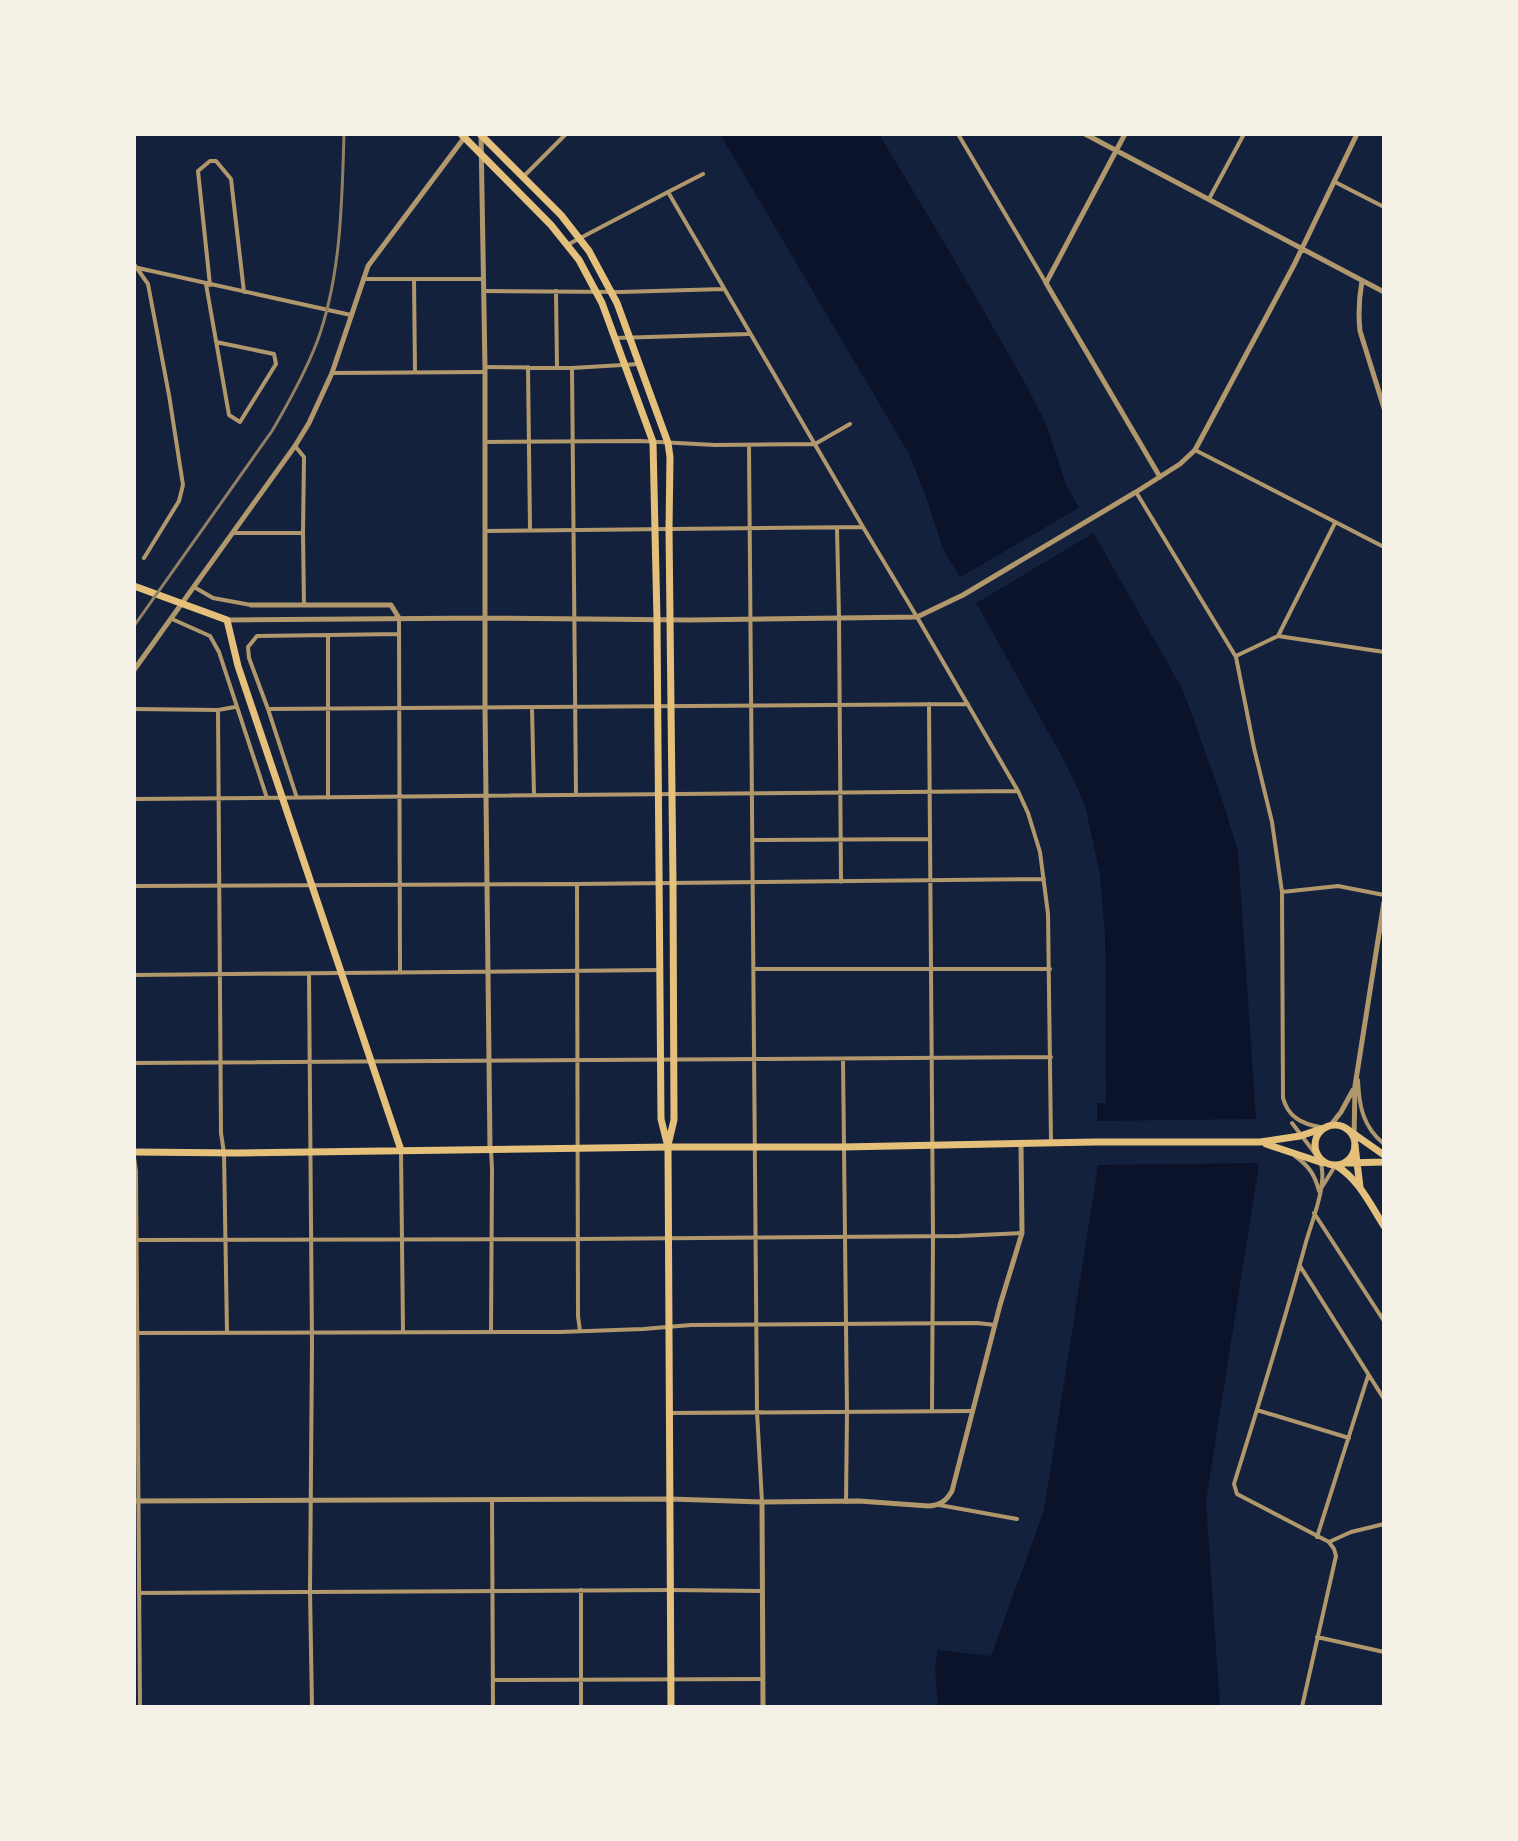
<svg xmlns="http://www.w3.org/2000/svg" width="1518" height="1841" font-family="Rubik,sans-serif">
	<rect width="100%" height="100%" fill="#14213d"/>
	<!-- water -->
	<path fill="#0b132b" d="M720 134H879L951 254 1024 381 1047 426 1066 485 1183 690 1220 793 1238 851 1257 1132 1258 1171 1206 1501 1220 1707H938L935 1667 938 1650 991 1656 1044 1510 1097 1172V1103H1106L1105 936 1100 875 1085 805 1066 764 979 608 943 549 925 494 909 454Z"/>
	<!-- pier -->
	<path fill="#14213d" d="M1082 506 1097 531 973 605 957 579Z
		M1260 1119V1163L1095 1165 1094 1121Z"/>
	<g fill="none" stroke-linecap="round" stroke-linejoin="round">
		<!-- minor -->
		<path stroke="#b1986c" stroke-width="4" d="M958 134 1046 283
			M524 176 566 134
			M1335 182 1384 207
			M668 192 703 174
			M1209 199 1244 134
			M567 245 668 192 863 527 917 617 1018 791 1028 813 1040 852 1048 914 1051 1142
			M134 264 148 284 169 395 183 485 179 501 144 558
			M138 268 351 315
			M363 279H483
			M414 279 415 372
			M206 284 229 415 240 422 276 364 274 354 216 342
			M210 285 198 171 210 161H216L231 179 244 292
			M484 291 621 292 724 289
			M556 291 557 368
			M615 338 749 334
			M485 367 572 368 639 364
			M528 367 530 529
			M572 368 576 795
			M332 373 485 372
			M486 442 640 441 715 445 815 444 850 424
			M749 445 757 1412 762 1502
			M1195 450 1384 547
			M1136 492 1236 657 1254 748 1272 822 1282 892 1283 1098C1288 1117 1302 1124 1320 1127
			M837 529 839 617 841 882
			M485 531 863 527
			M232 533H303L304 457 295 446
			M303 533 304 605
			M194 587 213 598 251 605
			M399 618 400 972
			M172 619 210 636 219 652 267 798
			M328 636V798
			M1278 636 1335 523
			M1236 656 1278 636 1384 652
			M929 704 933 1235 932 1411
			M532 708 534 795
			M134 709 218 710 235 707
			M268 709 968 704
			M218 710 221 1133 224 1153 227 1333
			M297 798 268 709 249 658 248 647 257 636 399 634
			M134 799 1018 791
			M752 840 929 839
			M577 884 578 1316 580 1331
			M134 886 577 884 1044 879
			M1282 892 1338 886 1384 895
			M754 969H1050
			M309 974 312 1346 310 1591 312 1707
			M134 975 660 970
			M843 1059 847 1412 846 1502
			M134 1063 1051 1057
			M1358 1080C1359 1106 1363 1127 1384 1144
			M1292 1123 1317 1156
			M491 1150 492 1169 491 1332
			M401 1152 403 1332
			M1295 1156C1309 1166 1315 1175 1319 1191
			M134 1157 136 1171 140 1707
			M1322 1187 1335 1166
			M1314 1213 1384 1321
			M134 1240 578 1239 959 1236 1022 1233
			M1300 1266 1384 1399
			M134 1333 560 1332 643 1329 691 1325 977 1323 995 1325
			M1257 1410 1349 1438
			M669 1413 973 1411
			M492 1499 493 1707
			M939 1505 1017 1519
			M1317 1537 1368 1376
			M1329 1542 1351 1532 1384 1524
			M581 1590V1707
			M140 1593 670 1590 762 1591
			M1317 1637 1384 1652
			M493 1680 763 1679
			M1302 1707 1336 1556 1334 1549 1329 1542 1237 1494 1234 1484C1259 1404 1284 1323 1306 1242 1312 1221 1327 1185 1321 1164"/>
		<!-- tertiary -->
		<path stroke="#b1986c" stroke-width="5" d="M1085 134 1384 292
			M1125 134 1046 283 1160 477
			M481 135 485 367V708L490 1149
			M1362 281C1359 298 1358 313 1360 331L1384 408
			M251 605H391L399 618
			M228 620 486 618 690 620 917 617 963 595 1136 492 1180 464 1195 450 1294 265 1357 134
			M134 670 295 446 309 423 332 373 368 266 467 134
			M1330 1126 1341 1112 1353 1090
			M1354 1139 1355 1086 1384 902
			M134 1501 670 1499 762 1502 859 1501 929 1506C941 1505 946 1501 952 1491L1000 1305 1022 1233 1021 1144
			M762 1502 763 1707"/>
		<!-- primary -->
		<path stroke="#e5c07b" stroke-width="7" d="M134 586 227 620 238 666 401 1150
			M1347 1129 1384 1155
			M1355 1146 1360 1187
			M134 1152 239 1153 668 1147
			M1345 1163 1384 1162
			M1337 1166C1359 1180 1370 1204 1384 1226"/>
		<!-- trunk -->
		<path stroke="#e5c07b" stroke-width="7" d="M461 134 551 225 579 260 602 303 653 442 657 620 661 1119 668 1147 671 1707
			M480 134 561 215 589 251 617 303 668 443 670 457 669 529 673 883 674 1120 668 1145
			M1315 1145a20 20 0 1 1 40 0a20 20 0 1 1-40 0Z
			M1266 1144 1323 1163
			M668 1147H843L1095 1142H1260L1300 1136 1324 1128"/>
		<!-- rail -->
		<path stroke="#918062" stroke-width="3" d="M134 626 272 431C289 402 305 373 317 342 341 277 342 203 344 134"/>
	</g>
	<!-- border -->
	<rect width="1518" height="1841" fill="none" stroke="#f6f1e7" stroke-width="272"/>
</svg>
